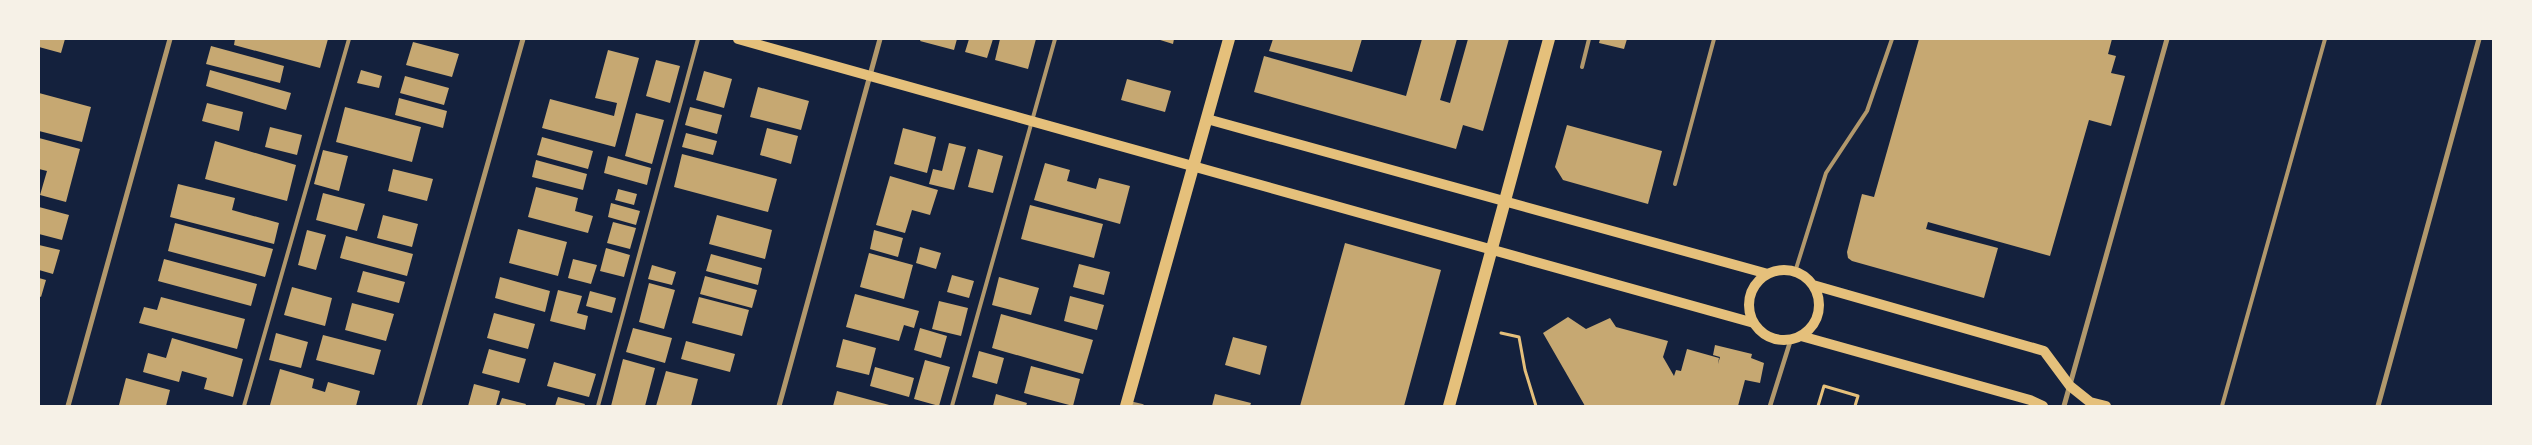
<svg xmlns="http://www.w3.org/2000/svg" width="2532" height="445" font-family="Cabin,sans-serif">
	<rect width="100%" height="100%" fill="#14213d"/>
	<!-- building -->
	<path fill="#c6a872" d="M39 39H65L61 53 39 47Z
		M235 39H328L320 68 234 45Z
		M921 39H957L954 50 920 41Z
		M969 39H993L987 58 965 52Z
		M1000 39H1036L1028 69 995 60Z
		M1157 39H1174L1173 44Z
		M1273 39H1362L1352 72 1269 51Z
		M1422 39H1457L1440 100 1450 103 1468 39H1509L1483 131 1463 125 1456 149 1254 92 1264 56 1406 96Z
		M1600 39H1627L1624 49 1599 43Z
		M1919 39H2112L2108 54 2116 56 2111 73 2125 76 2111 126 2089 120 2050 256 1928 222 1926 229 1998 248 1984 298 1852 261 1848 258 1847 252 1862 194 1874 197Z
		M413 42 459 54 452 77 406 65Z
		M211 46 284 66 280 83 206 64Z
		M608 50 639 58 615 147 542 128 550 99 614 116 617 103 595 98Z
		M656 60 680 66 670 103 646 96Z
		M210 70 291 93 286 110 206 86Z
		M361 70 382 76 379 88 357 83Z
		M704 71 732 79 724 108 696 100Z
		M405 76 449 88 444 105 400 93Z
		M1127 79 1171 91 1165 112 1121 100Z
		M758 87 809 101 801 130 750 117Z
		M39 93 91 107 82 142 39 131Z
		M399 98 447 111 443 128 395 115Z
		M207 103 243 112 239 131 202 121Z
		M345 107 421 127 412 162 336 142Z
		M690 107 722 115 717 134 685 125Z
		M636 113 664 120 652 164 625 156Z
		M1567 125 1662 151 1648 204 1563 180 1555 167Z
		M270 127 302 135 297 155 265 147Z
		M767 128 798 136 791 164 760 155Z
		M903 128 936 137 927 173 894 164Z
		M686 133 717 141 713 155 682 147Z
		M542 137 593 151 588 169 537 155Z
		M39 138 80 149 66 202 40 195 47 171 39 169Z
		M215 141 296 165 287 201 205 179Z
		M949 143 966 147 954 190 929 184 933 169 942 171Z
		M978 149 1003 156 993 193 968 187Z
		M323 150 348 156 339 191 314 184Z
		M682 154 777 179 768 212 674 187Z
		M608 156 651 168 647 185 604 173Z
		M536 160 587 174 583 190 532 177Z
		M1045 163 1070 170 1067 181 1096 189 1099 178 1130 186 1120 224 1034 200Z
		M393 169 433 179 427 201 388 191Z
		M890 176 938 190 930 215 912 210 905 233 876 225Z
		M178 184 235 198 232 210 279 223 274 244 170 217Z
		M536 187 578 198 575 211 593 216 588 233 528 217Z
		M618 189 637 194 634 205 615 200Z
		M323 193 365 204 357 231 316 220Z
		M611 203 640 211 636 225 608 217Z
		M1030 205 1103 224 1094 258 1021 239Z
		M39 207 69 215 62 240 39 234Z
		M383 215 418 224 412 247 377 238Z
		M717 215 772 230 765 259 709 244Z
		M613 222 636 228 630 249 607 243Z
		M175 223 273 249 265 277 168 251Z
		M518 229 567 242 558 276 509 263Z
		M307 230 326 235 316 270 298 265Z
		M874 230 903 238 898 257 870 249Z
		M346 236 413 254 407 276 340 258Z
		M1345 243 1441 270 1404 406H1300Z
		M39 245 60 250 53 274 39 270Z
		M920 247 941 253 936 269 916 263Z
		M606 248 630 255 624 277 600 271Z
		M869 253 913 265 904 299 860 287Z
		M711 254 762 268 758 285 706 271Z
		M164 259 257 284 251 306 158 281Z
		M573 259 597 265 591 284 568 278Z
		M1079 264 1110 272 1104 295 1073 287Z
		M652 265 676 272 672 285 648 279Z
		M363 271 405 282 399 303 357 292Z
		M952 275 974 281 969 298 947 292Z
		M705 276 757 290 752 308 700 294Z
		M500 277 550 291 545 312 495 298Z
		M999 277 1039 288 1031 315 992 305Z
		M39 278 46 280 41 297 39 296Z
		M649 283 675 290 664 329 639 322Z
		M292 287 332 298 325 326 284 315Z
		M558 290 582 296 577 313 588 316 585 330 550 321Z
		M590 291 616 298 612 313 586 306Z
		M855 294 919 311 914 328 904 325 899 341 846 327Z
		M1070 296 1104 305 1097 330 1064 321Z
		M161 297 245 319 237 349 139 323 144 307 157 310Z
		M699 297 749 310 742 336 692 323Z
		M939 301 968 308 961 336 932 329Z
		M352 303 394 314 386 341 345 330Z
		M494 313 535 324 528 349 487 338Z
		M1001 314 1093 340 1083 374 992 348Z
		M1568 317 1586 329 1610 318 1616 327 1668 341 1663 357 1674 376 1676 370 1681 371 1687 349 1719 358 1718 364 1720 357 1713 355 1715 345 1752 354 1751 358 1764 363 1760 383 1745 380 1738 406H1585L1543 333Z
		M633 328 672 338 665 363 626 352Z
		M920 328 947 336 941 358 914 350Z
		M276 333 308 342 301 368 269 360Z
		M323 335 381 350 374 375 316 360Z
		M1233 337 1267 346 1260 375 1225 365Z
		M172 338 243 359 233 397 204 389 207 378 182 371 179 382 143 372 148 353 166 358Z
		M843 339 876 348 869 375 836 367Z
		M686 341 735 354 730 372 681 359Z
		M489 349 526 359 519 383 482 373Z
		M979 351 1004 358 997 384 972 377Z
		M623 359 655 368 645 406H611Z
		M925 360 950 367 939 406 914 399Z
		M554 362 596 374 589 397 547 386Z
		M1031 366 1080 379 1073 406 1024 393Z
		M875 367 914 378 909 397 870 386Z
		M280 369 314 379 312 388 325 392 328 382 360 391 356 406 270 405Z
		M666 371 698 379 691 406H656Z
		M126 378 170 390 166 406 119 405Z
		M474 384 500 391 496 406H468Z
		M837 391 893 406H833Z
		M996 394 1027 403 1026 406H993Z
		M1215 394 1251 403 1250 406H1212Z
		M558 397 585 404 584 406H555Z
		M502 398 526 404 525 406H499Z"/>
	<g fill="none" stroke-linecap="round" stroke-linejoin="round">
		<!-- path -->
		<path stroke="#e5c07b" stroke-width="3" d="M1501 333 1519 337 1525 370 1536 406
			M1818 406 1824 386 1858 396 1855 406"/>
		<!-- service -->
		<path stroke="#b1986c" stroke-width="4" d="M1582 67 1589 39
			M1675 184 1714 39
			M1795 272 1826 173 1867 111 1892 39
			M1129 403 1142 406
			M244 406 349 39
			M598 406 698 39
			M952 406 1055 39
			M2222 406 2325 39"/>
		<!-- pedestrian -->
		<path stroke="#b1986c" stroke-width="4.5" d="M1770 406 1791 339"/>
		<!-- minor -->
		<path stroke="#b1986c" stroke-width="5" d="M68 406 170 39
			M419 406 523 39
			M779 406 880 39
			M2064 406 2167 39
			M2378 406 2479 39"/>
		<!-- secondary -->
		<path stroke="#e5c07b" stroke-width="10" d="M738 39 1754 323
			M1207 119 1768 274
			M1749 305a35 35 0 1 1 70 0a35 35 0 1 1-70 0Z
			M1813 285 2044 351 2070 386 2090 402 2106 406
			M1801 336 2030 400 2043 406"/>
		<!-- primary -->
		<path stroke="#e5c07b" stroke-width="12" d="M1126 406 1229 39
			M1449 406 1549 39"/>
	</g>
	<!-- border -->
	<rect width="2532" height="445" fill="none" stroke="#f6f1e7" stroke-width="80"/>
</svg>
